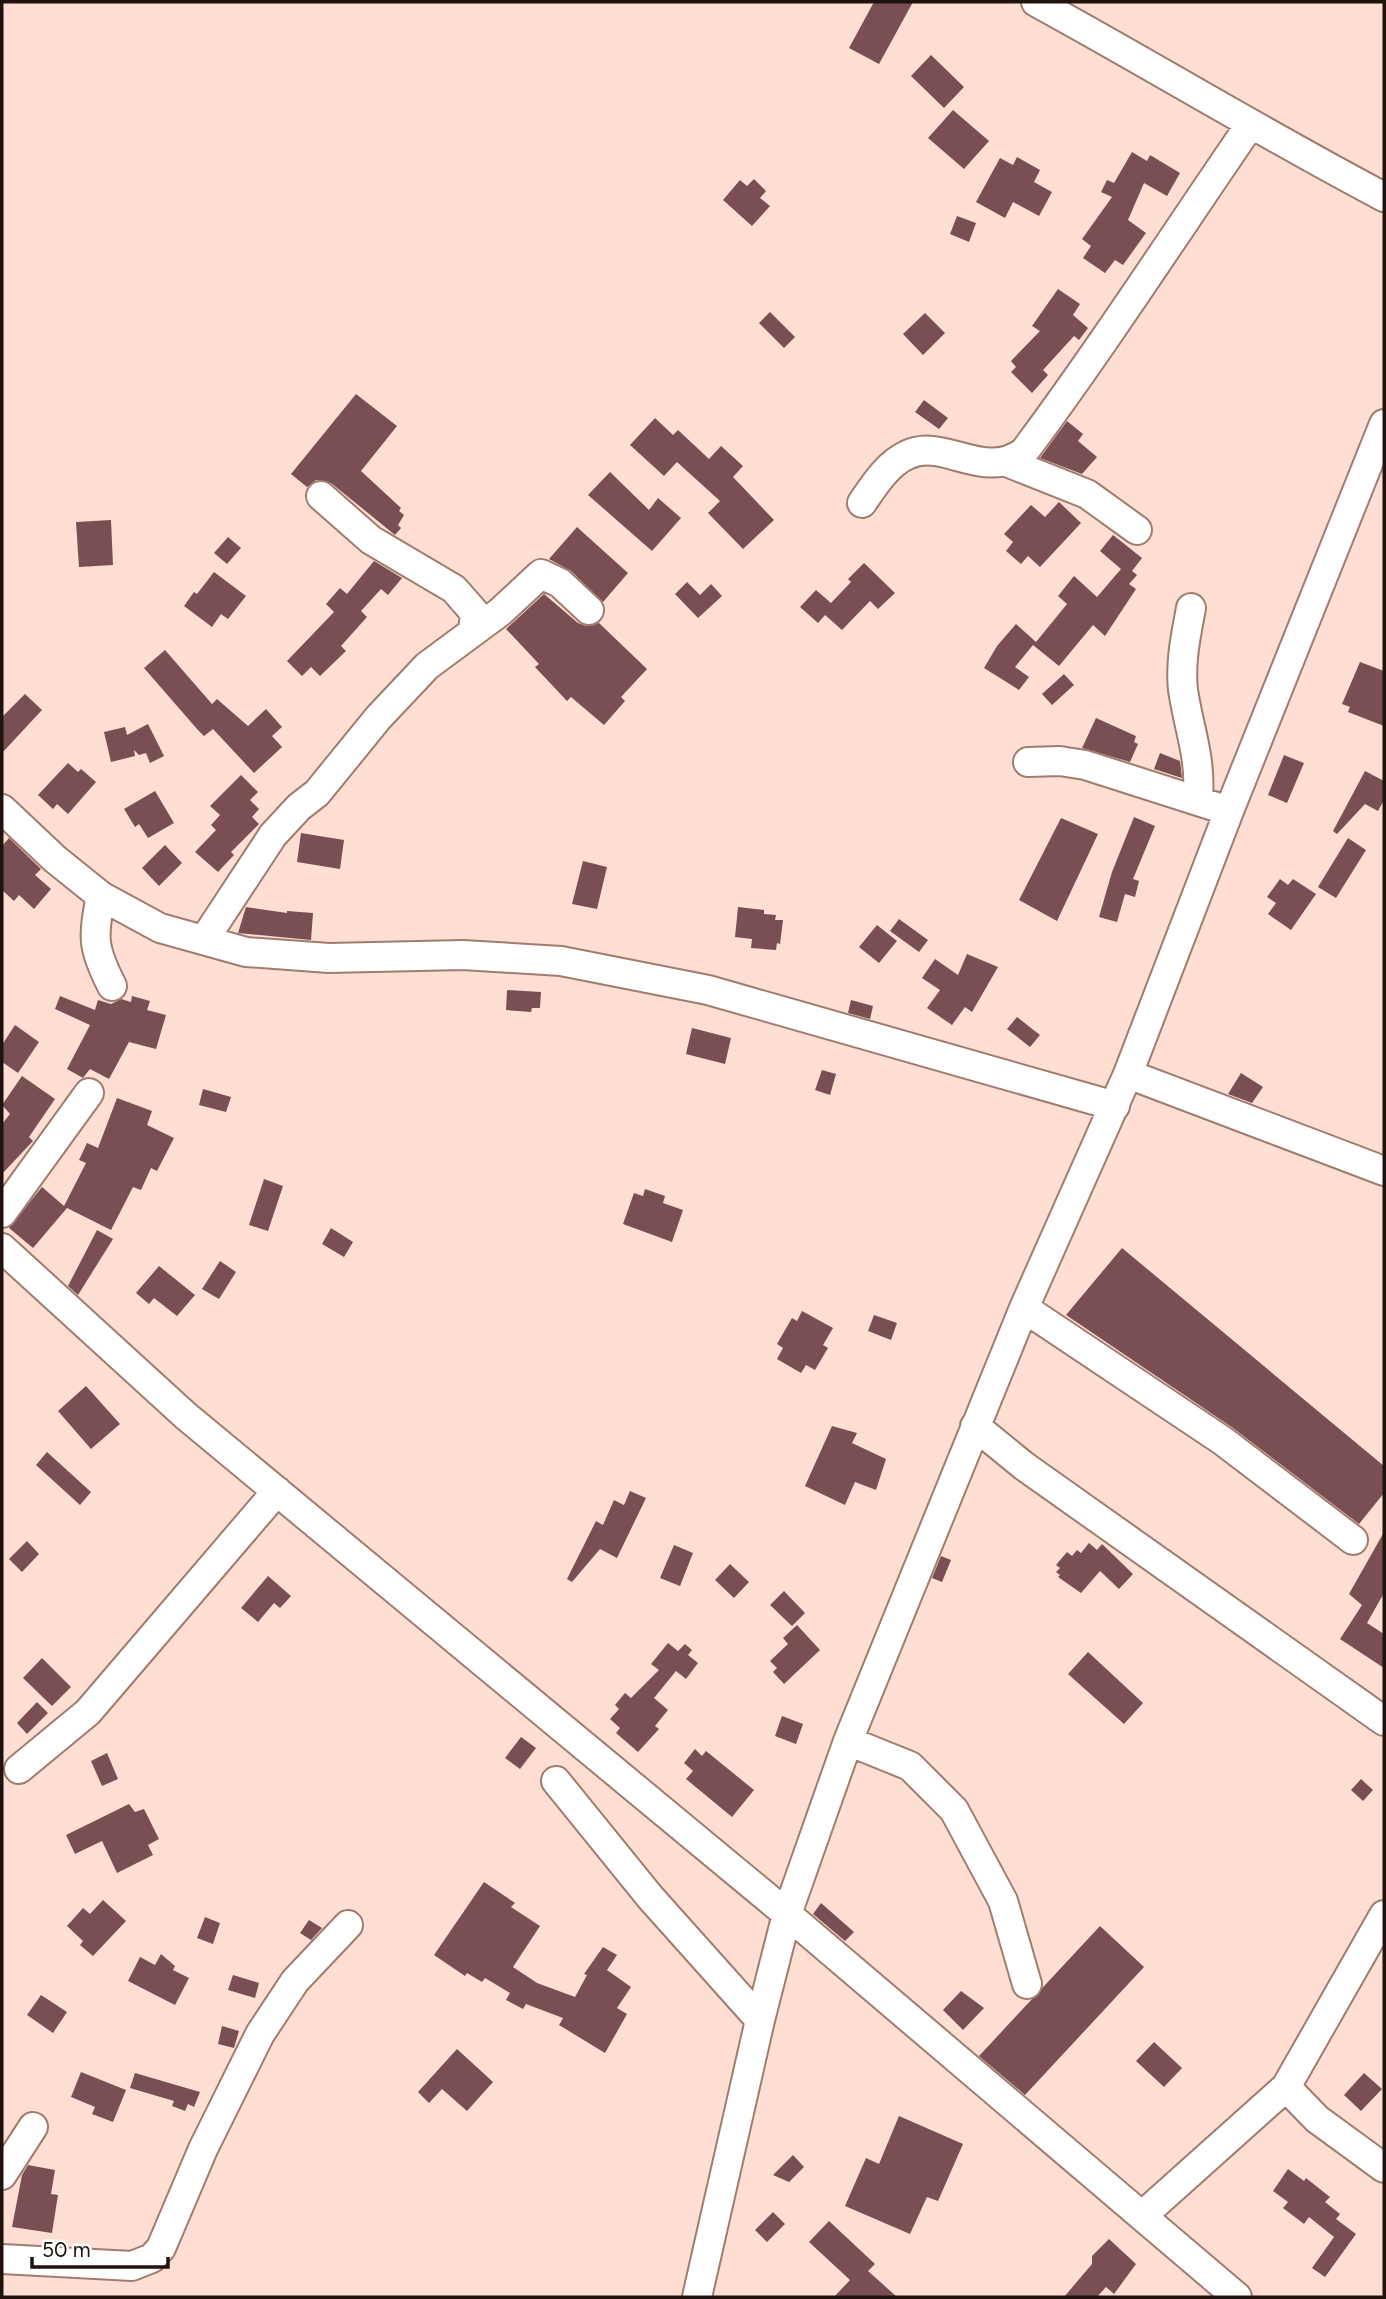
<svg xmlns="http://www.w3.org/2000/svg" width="1386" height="2299" font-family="Figtree,sans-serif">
	<rect width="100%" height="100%" fill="#ffded3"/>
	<!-- building -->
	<path fill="#794f53" d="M874 2H913L879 64 849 48Z
		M931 55 964 87 944 108 911 76Z
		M953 110 989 141 964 169 928 138Z
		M1132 152 1147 161 1150 155 1180 173 1167 196 1144 183 1128 220 1146 233 1123 265 1115 260 1105 273 1083 258 1091 246 1082 239 1112 197 1101 192 1107 180 1114 183Z
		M1017 157 1040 170 1034 182 1052 192 1039 216 1013 202 1005 218 976 202 1000 158 1013 165Z
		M754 179 766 191 760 198 770 206 752 226 723 200 740 180 747 186Z
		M957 216 976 223 969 242 950 234Z
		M1058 289 1080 304 1073 315 1088 328 1079 340 1074 336 1043 370 1048 375 1032 393 1011 372 1016 367 1011 361 1040 331 1032 326Z
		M770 312 795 337 784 348 759 323Z
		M925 313 945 333 923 355 903 334Z
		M356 394 397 426 361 471 401 508 399 511 404 515 398 525 401 528 395 535 331 483 316 480 307 487 291 474Z
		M924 400 948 418 939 429 915 412Z
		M655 418 673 435 678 430 709 459 721 446 743 466 733 477 774 520 743 549 708 513 720 501 677 462 664 476 630 445Z
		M1067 421 1083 434 1078 441 1097 457 1082 474 1040 458Z
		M610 472 649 510 658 498 681 518 652 551 588 495Z
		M1059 502 1081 523 1040 567 1028 556 1021 564 1006 551 1013 542 1004 534 1031 505 1045 517Z
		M111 520 113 565 79 567 76 522Z
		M577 527 628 573 603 602 571 571 549 559Z
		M1113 535 1142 558 1132 571 1137 575 1129 584 1136 589 1105 636 1093 625 1059 666 1033 645 1015 667 1029 677 1019 690 984 668 997 646 1016 624 1036 642 1067 604 1058 596 1074 576 1097 597 1121 569 1100 551Z
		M228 537 241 548 227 564 214 553Z
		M374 561 402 578 388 595 381 589 361 611 367 617 341 646 346 651 320 676 311 667 302 676 287 661 334 612 326 604 340 588 347 594Z
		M864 563 895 593 878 609 870 601 842 630 825 615 818 623 800 607 816 590 831 603 851 582 848 579Z
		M214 572 246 596 228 619 221 614 212 627 184 606 194 592 197 594Z
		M687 582 700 595 711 584 722 596 698 618 675 594Z
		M544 594 578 623 586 626 599 623 647 669 621 697 625 701 604 725 571 697 567 701 535 667 539 664 506 629Z
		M165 650 212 704 217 699 248 726 266 709 282 727 272 736 282 747 254 773 213 729 204 736 197 729 144 668Z
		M1360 662 1384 671V726L1348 712 1350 707 1342 704Z
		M1064 674 1074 685 1052 705 1042 694Z
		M25 694 42 710 2 753V717Z
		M1096 718 1136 736 1134 742 1138 744 1130 762 1082 748Z
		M148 724 164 756 150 763 146 753 139 755 134 750 135 756 111 762 104 732 125 727 127 735Z
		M1160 753 1180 761 1182 778 1154 769Z
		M1284 755 1304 763 1287 803 1268 795Z
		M68 763 78 772 81 769 96 782 68 814 57 804 53 809 38 795Z
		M1365 771 1384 781V800L1378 811 1365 804 1337 834 1333 831Z
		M241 775 258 792 250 800 259 809 252 817 259 824 231 852 234 855 218 872 195 852 216 830 211 825 220 815 210 806Z
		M155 791 174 823 148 838 139 824 135 827 124 809Z
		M1134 817 1155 826 1133 879 1139 881 1135 897 1125 894 1117 922 1099 917 1112 872Z
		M1061 818 1098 834 1057 921 1019 900Z
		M301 833 344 840 340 869 297 862Z
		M9 838 41 869 35 875 51 889 34 909 19 895 14 901 2 890V846Z
		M1348 838 1366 850 1336 898 1318 887Z
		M165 845 182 863 159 886 142 868Z
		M583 861 607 867 597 909 572 904Z
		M1280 879 1288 885 1293 879 1316 894 1291 930 1268 914 1276 903 1267 897Z
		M246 907 287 913V911L313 913 311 940 238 933Z
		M738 907 764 910V914L776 915 775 920H783L780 944 777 943 776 950 751 948 752 939 735 937Z
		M899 919 928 940 919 952 890 931Z
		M877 925 897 941 879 963 859 947Z
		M967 954 998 967 972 1012 965 1007 952 1025 927 1008 940 990 922 978 935 959 958 975Z
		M507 990 541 992 540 1008H532L531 1012 506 1010Z
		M60 996 95 1010 98 1000 111 1004 121 999 131 1002 132 996 150 1001 147 1010 166 1015 156 1049 129 1042 109 1079 90 1069 83 1078 67 1069 90 1025 55 1009Z
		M851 1000 873 1006 870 1019 848 1013Z
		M1017 1017 1040 1035 1030 1047 1007 1029Z
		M15 1025 39 1042 18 1073 2 1062V1045Z
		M692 1028 731 1038 725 1064 686 1054Z
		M822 1070 836 1074 830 1095 815 1090Z
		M1241 1073 1263 1087 1252 1103 1228 1094Z
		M22 1076 55 1099 29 1137 33 1141 2 1174V1124L10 1114 2 1105Z
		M203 1089 231 1097 226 1112 199 1105Z
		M117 1098 152 1111 147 1125 174 1138 157 1171 151 1168 141 1190 133 1187 111 1230 67 1208 33 1248 9 1228 42 1187 64 1206 86 1163 79 1160 87 1143 98 1148Z
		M264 1179 283 1186 268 1231 249 1225Z
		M645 1189 665 1196 663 1203 683 1210 672 1242 623 1224 634 1193 643 1196Z
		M331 1228 353 1242 344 1257 322 1244Z
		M97 1230 113 1239 78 1295 68 1286Z
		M1122 1248 1384 1466V1493L1359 1524 1233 1428 1066 1315Z
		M220 1261 236 1272 219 1299 202 1289Z
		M159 1266 195 1295 177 1316 154 1298 149 1304 136 1293Z
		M802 1311 833 1328 823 1345 828 1348 815 1370 806 1365 801 1373 777 1359 783 1348 777 1344 792 1318 797 1321Z
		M874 1315 897 1323 891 1340 868 1331Z
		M86 1386 120 1424 91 1449 58 1411Z
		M832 1426 857 1433 852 1443 886 1459 876 1490 855 1482 845 1505 805 1486Z
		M47 1452 91 1492 80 1505 36 1465Z
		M630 1491 646 1498 617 1558 600 1549 572 1582 567 1579 596 1521 603 1525 614 1500 624 1505Z
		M1384 1532V1593L1367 1623 1384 1634V1668L1340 1639 1362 1605 1349 1594Z
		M27 1541 39 1554 22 1572 9 1559Z
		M1089 1543 1097 1550 1102 1544 1133 1574 1119 1589 1100 1571 1081 1593 1058 1577 1060 1575 1056 1572 1060 1568 1056 1565 1067 1552 1072 1556 1077 1550 1081 1553Z
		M674 1545 693 1553 680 1586 660 1578Z
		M941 1556 951 1560 942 1582 932 1578Z
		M730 1564 749 1582 734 1598 715 1580Z
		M268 1576 291 1596 280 1608 274 1603 258 1622 241 1608Z
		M784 1591 805 1613 792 1626 770 1605Z
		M797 1625 820 1650 784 1684 773 1672 777 1668 770 1661 788 1644 783 1638Z
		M668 1643 678 1651 685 1644 692 1650 688 1655 698 1663 686 1679 676 1671 654 1698 668 1710 655 1726 659 1729 638 1752 616 1733 620 1728 610 1719 619 1709 615 1705 625 1693 631 1698 659 1670 651 1664Z
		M1088 1652 1143 1703 1124 1724 1068 1674Z
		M42 1658 71 1687 52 1706 23 1678Z
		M37 1702 48 1713 27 1734 17 1723Z
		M782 1716 803 1724 796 1744 775 1736Z
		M521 1737 536 1748 520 1769 505 1758Z
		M695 1749 702 1756 706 1751 754 1790 732 1817 686 1779 693 1771 684 1763Z
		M107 1753 118 1779 102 1786 91 1761Z
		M1361 1779 1373 1790 1363 1801 1351 1790Z
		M129 1804 135 1812 144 1809 159 1839 148 1845 153 1855 117 1873 102 1841 75 1854 66 1835Z
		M484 1882 515 1903 511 1907 540 1926 513 1967 537 1983 575 1997 587 1975 584 1974 603 1947 617 1955 607 1970 631 1987 617 2008 627 2014 605 2053 559 2025 563 2018 526 2004 523 2009 506 2000 510 1993 485 1978 482 1982 467 1973 465 1976 434 1955Z
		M103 1900 126 1921 93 1956 80 1945 83 1941 67 1926 83 1908 90 1914Z
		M821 1903 854 1932 845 1941 813 1914Z
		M205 1917 220 1923 213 1944 197 1938Z
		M309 1920 322 1928 311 1940 300 1933Z
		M1100 1926 1144 1967 1025 2095 979 2056Z
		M161 1954 175 1966 173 1970 189 1978 175 2005 128 1981 140 1957 155 1965Z
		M233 1975 259 1983 255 1998 228 1990Z
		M961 1991 984 2008 963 2030 943 2010Z
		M41 1995 67 2012 53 2033 27 2015Z
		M222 2026 239 2031 234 2048 218 2044Z
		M1154 2042 1182 2068 1164 2087 1136 2061Z
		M457 2049 493 2082 467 2111 442 2089 429 2103 418 2092Z
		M81 2072 126 2090 113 2122 92 2114 95 2107 71 2097Z
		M135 2073 200 2092 194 2107 188 2104 185 2111 172 2106 174 2101 130 2088Z
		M1364 2073 1382 2089 1361 2111 1344 2095Z
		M899 2116 963 2144 938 2201 927 2197 910 2234 845 2206 866 2158 879 2164Z
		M793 2155 804 2167 789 2182 773 2175Z
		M28 2165 55 2170 51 2194 58 2195 52 2233 12 2227 22 2175Z
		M1288 2169 1304 2181 1306 2178 1330 2197 1325 2202 1340 2214 1336 2219 1356 2234 1325 2277 1312 2268 1334 2237 1309 2217 1304 2224 1283 2208 1288 2202 1273 2191Z
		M773 2212 785 2224 767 2242 755 2230Z
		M829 2221 875 2264 868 2271 897 2297H834L850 2280 809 2242Z
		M1109 2239 1136 2264 1114 2294 1106 2287 1097 2297H1064L1092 2264V2256Z"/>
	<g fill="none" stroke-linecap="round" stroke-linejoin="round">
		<!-- minor casing -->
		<g stroke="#a07c6f" stroke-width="32">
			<path id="minor" d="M1036 2C1153 66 1266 135 1384 197
				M1009 463 1087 494 1137 530
				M321 496 371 540 454 589 475 613 473 631
				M862 503C873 487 887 464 907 455 944 437 983 482 1024 452 1103 346 1175 234 1250 125
				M1191 608C1186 635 1180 662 1183 690 1189 730 1201 756 1198 799
				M1028 762 1060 761 1085 765 1229 811
				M2 809 55 859 101 896 160 928 246 952 329 958 463 955 561 961 708 990 1115 1106
				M101 896C92 937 93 949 112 986
				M204 940 273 835 299 807 317 793 378 718 427 666 500 612 541 574 560 583 589 610
				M1128 1074 1384 1171
				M2 1213 89 1093
				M2 1248 186 1416 787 1914 1237 2297
				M1024 1308 1223 1441 1353 1540
				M975 1426 1024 1466 1384 1721
				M848 1741 910 1766 954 1810 1003 1901 1027 1984
				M19 1769 88 1712 277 1491
				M556 1781 650 1897 760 2020
				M1286 2087 1317 2119 1384 2168
				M2 2175 33 2127
				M1143 2215 1286 2087 1384 1915
				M2 2259 132 2266 152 2258 161 2248 203 2149 260 2034 295 1981 348 1925
				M697 2297 760 2020 787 1914 848 1741 1024 1308 1128 1074 1229 811 1384 424"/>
		</g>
		<!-- minor -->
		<use href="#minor" stroke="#fff" stroke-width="28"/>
	</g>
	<!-- border -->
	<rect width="1386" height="2299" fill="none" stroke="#20130e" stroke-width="7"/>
	<!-- scale -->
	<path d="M32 2257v10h136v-10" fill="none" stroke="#20130e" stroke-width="3.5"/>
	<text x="42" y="2257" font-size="21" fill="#20130e" stroke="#ffffff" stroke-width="5" paint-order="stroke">50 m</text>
</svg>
